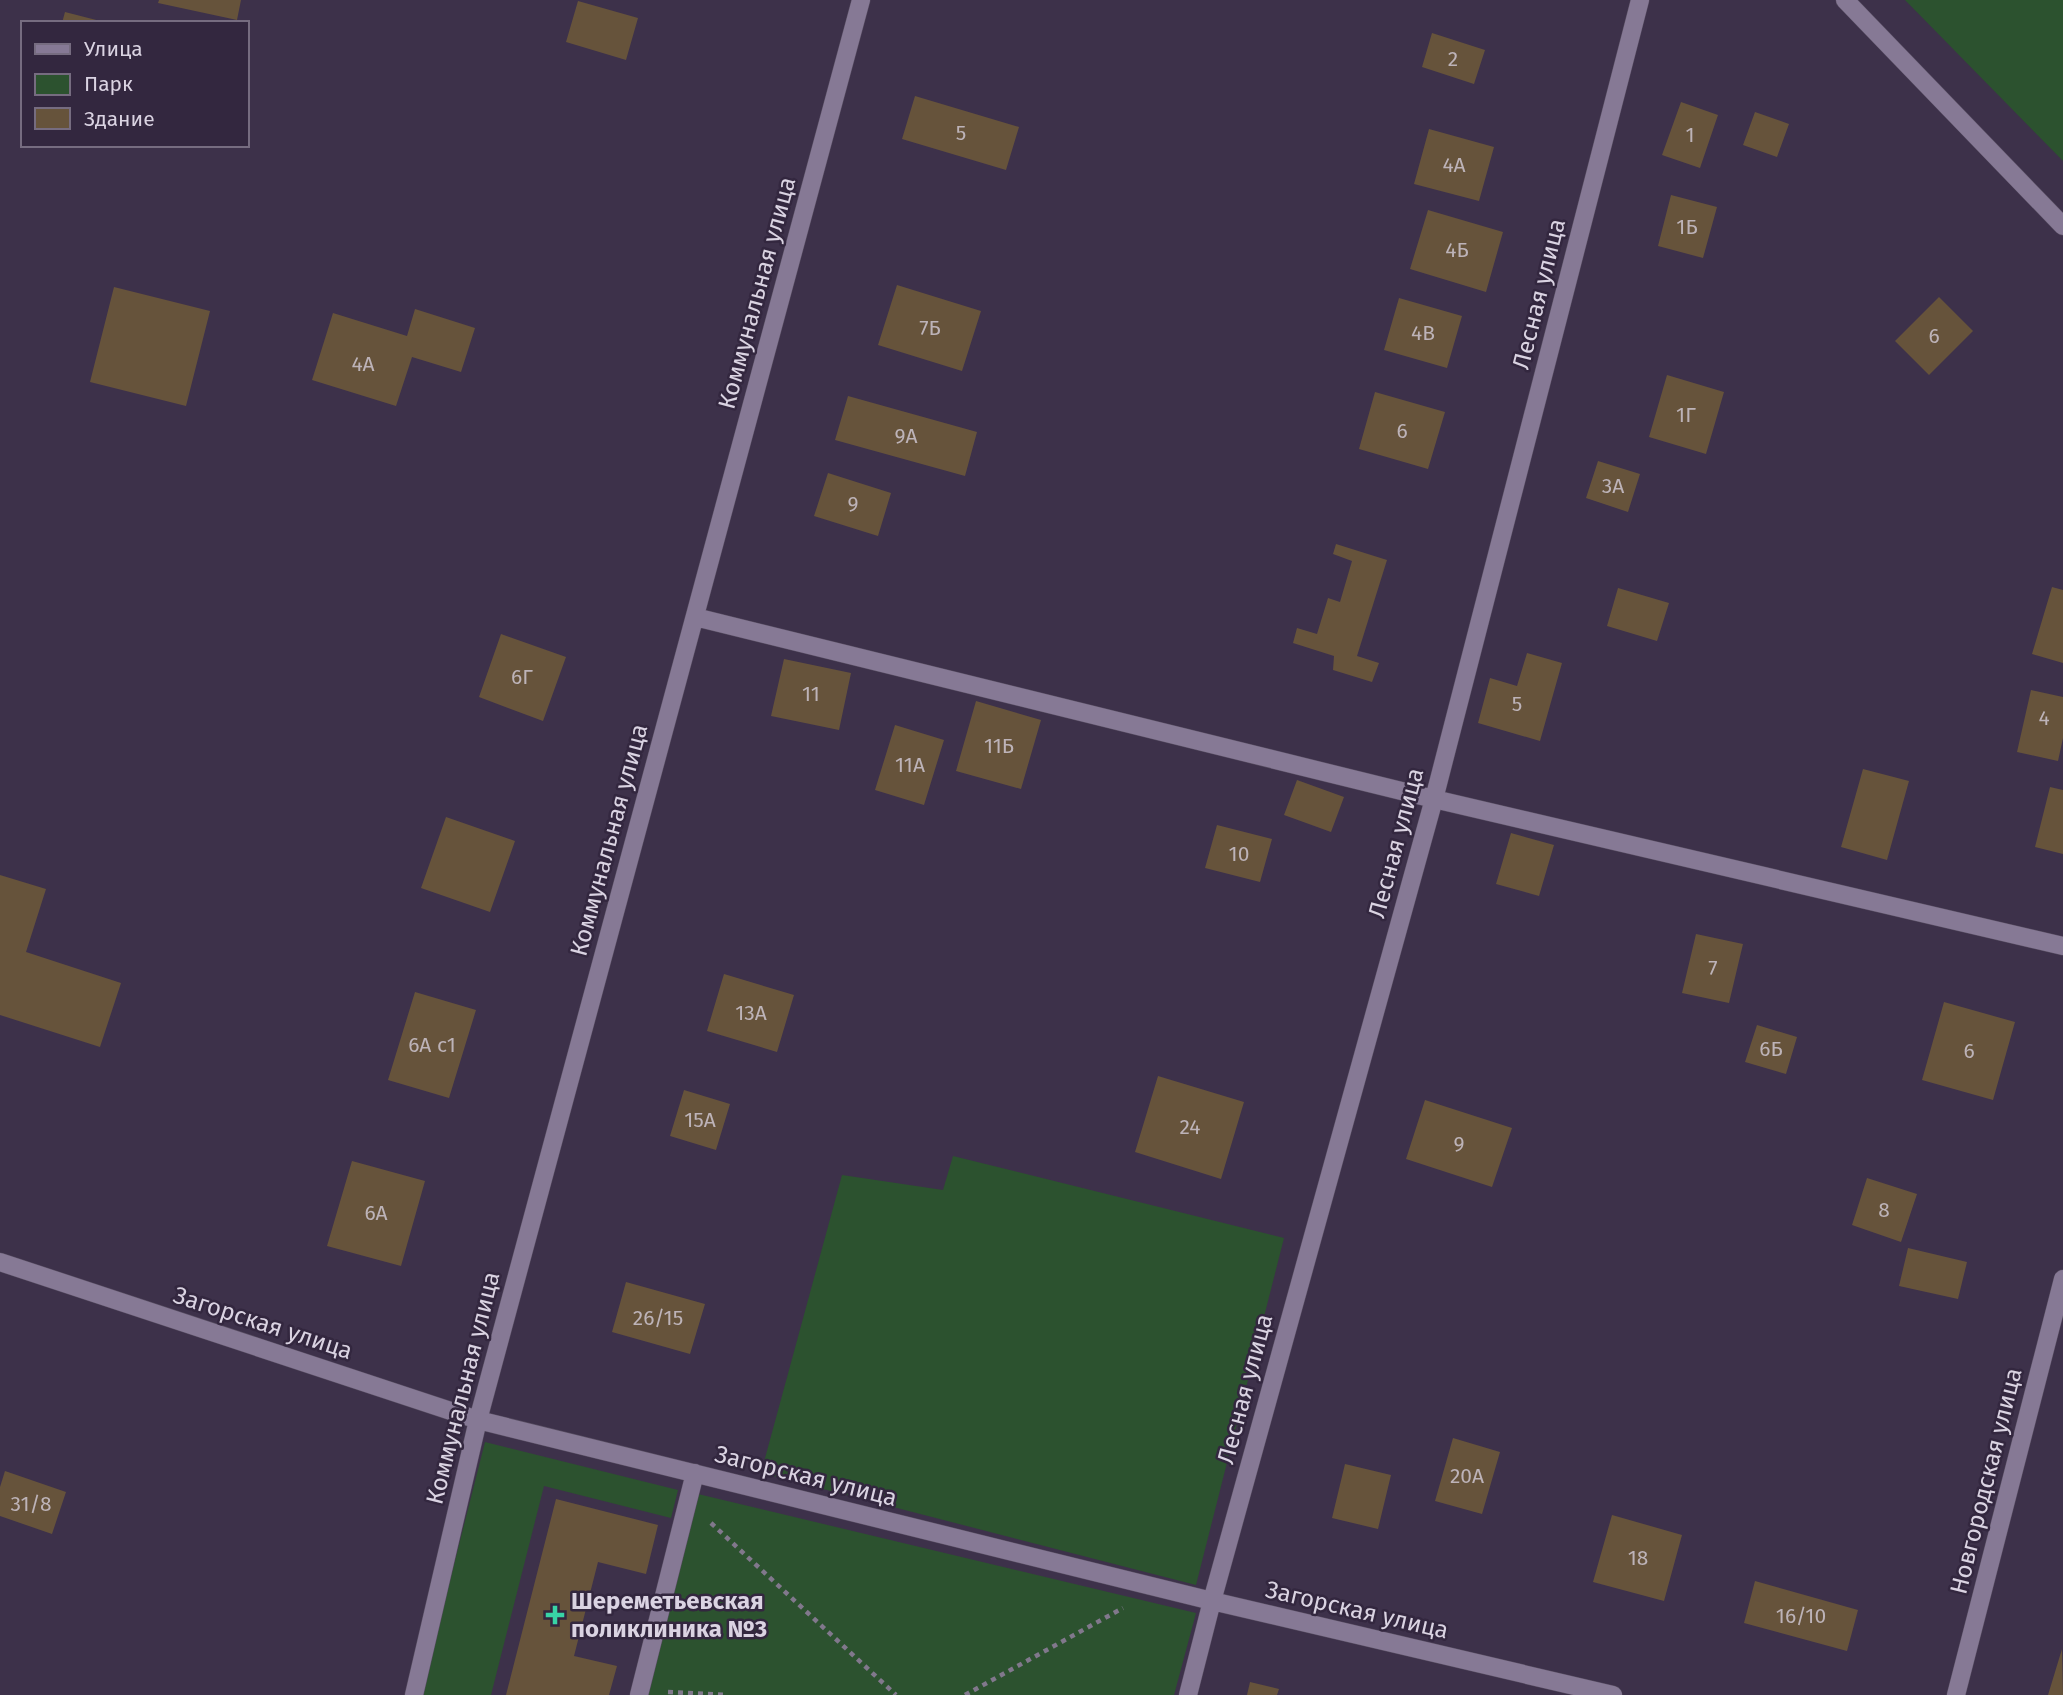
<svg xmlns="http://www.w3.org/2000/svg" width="2063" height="1695" font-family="'Fira Sans',sans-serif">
	<rect width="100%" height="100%" fill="#3d314a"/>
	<!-- green -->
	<path fill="#2c522f" d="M1905 0H2063V161Z
		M953 1156 1284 1238 1196 1585 761 1473 842 1175 943 1190Z
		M485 1442 678 1490 671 1518 544 1486 491 1695H421Z
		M698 1494 1196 1613 1174 1695H648Z"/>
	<!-- building -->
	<path fill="#66533b" d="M159 0H241L237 20 158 3Z
		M578 1 638 18 626 60 566 42Z
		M65 12 104 22V23H62Z
		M1432 33 1485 50 1474 84 1422 67Z
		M915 96 1019 127 1006 170 902 139Z
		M1681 102 1718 115 1700 168 1662 155Z
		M1755 112 1789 124 1777 157 1743 145Z
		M1429 129 1494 147 1479 201 1414 184Z
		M1671 195 1717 207 1703 258 1658 246Z
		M1428 210 1503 232 1486 292 1410 269Z
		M897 285 981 311 962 371 878 345Z
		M114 287 210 311 186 406 90 382Z
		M1939 297 1973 331 1929 375 1895 341Z
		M1399 298 1462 316 1447 368 1384 350Z
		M415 309 475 328 461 372 412 357 396 406 312 380 333 313 407 336Z
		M1667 375 1724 392 1706 454 1649 437Z
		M1375 392 1445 412 1428 469 1359 449Z
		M848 396 977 432 965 476 835 440Z
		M1598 461 1640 474 1628 512 1586 498Z
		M828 473 891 493 878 536 814 516Z
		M1336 544 1387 560 1357 656 1379 663 1372 682 1333 670 1334 656 1293 643 1297 628 1317 634 1328 598 1340 602 1352 561 1333 554Z
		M2052 587 2063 590V663L2032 654Z
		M1618 588 1669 603 1657 641 1607 626Z
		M501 634 566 657 543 721 479 697Z
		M1527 653 1562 663 1540 741 1478 723 1490 678 1517 686Z
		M784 659 851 673 839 730 771 716Z
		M2031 690 2063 697V738L2058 761 2017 752Z
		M976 701 1041 720 1021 789 956 771Z
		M895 725 944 740 924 805 875 790Z
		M1863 769 1909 781 1887 860 1841 847Z
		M1297 780 1344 797 1331 832 1284 815Z
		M2050 787 2063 790V854L2035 847Z
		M446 817 515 841 490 912 421 888Z
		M1217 825 1272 839 1260 882 1205 868Z
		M1511 833 1554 845 1539 896 1496 884Z
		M0 875 46 889 26 952 121 983 100 1047 0 1015Z
		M1696 934 1743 944 1729 1003 1682 993Z
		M724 974 794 995 777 1052 707 1031Z
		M415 992 476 1010 449 1098 388 1080Z
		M1944 1002 2015 1022 1993 1100 1922 1080Z
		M1757 1025 1797 1037 1786 1074 1745 1062Z
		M1158 1076 1244 1102 1221 1179 1135 1152Z
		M684 1090 730 1104 716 1150 670 1136Z
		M1425 1100 1512 1128 1492 1187 1406 1159Z
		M352 1161 425 1181 401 1266 327 1246Z
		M1867 1178 1917 1194 1901 1242 1852 1225Z
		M1908 1248 1967 1262 1958 1299 1899 1286Z
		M626 1282 705 1304 690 1354 612 1332Z
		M1453 1438 1500 1452 1482 1514 1435 1501Z
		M1345 1464 1391 1475 1378 1529 1332 1518Z
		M5 1471 66 1492 52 1534 0 1516V1487Z
		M556 1499 658 1525 646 1574 598 1562 574 1656 617 1666 609 1695H506Z
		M1612 1515 1682 1535 1664 1601 1593 1582Z
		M1755 1581 1858 1610 1847 1651 1744 1623Z
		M2062 1649 2063 1695H2048Z
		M1250 1682 1279 1689 1277 1695H1247Z"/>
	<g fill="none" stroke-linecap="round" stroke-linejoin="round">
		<!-- minor casing -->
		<g stroke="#574d61" stroke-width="19">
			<path id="minor" d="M1845 0 2063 226
				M695 617 1434 799 2063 946
				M0 1262 478 1420 1212 1601 1613 1695
				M414 1695 478 1420 861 0
				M639 1695 695 1473
				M1188 1695 1212 1601 1434 799 1640 0
				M1956 1695 2063 1279"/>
		</g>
		<!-- path -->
		<path stroke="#81788c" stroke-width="4.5" stroke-dasharray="5 5" stroke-linecap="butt" d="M711 1523 896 1695
			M668 1692 727 1695
			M965 1695 1123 1608"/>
		<!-- minor -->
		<use href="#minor" stroke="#867995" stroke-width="18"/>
	</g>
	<!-- markers -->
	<path fill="#38d4a6" stroke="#33273f" stroke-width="2.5" d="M551.5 1604.5h7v7h7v7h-7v7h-7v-7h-7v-7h7z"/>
	<g text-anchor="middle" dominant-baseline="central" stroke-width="5" stroke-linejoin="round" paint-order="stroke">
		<!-- number labels -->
		<g font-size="21" fill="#bdb3b8">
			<text x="1453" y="59">2</text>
			<text x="961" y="133">5</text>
			<text x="1690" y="135">1</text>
			<text x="1454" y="165">4А</text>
			<text x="1687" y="227">1Б</text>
			<text x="1457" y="250">4Б</text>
			<text x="930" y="328">7Б</text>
			<text x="1423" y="333">4В</text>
			<text x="1934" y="336">6</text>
			<text x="363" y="364">4А</text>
			<text x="1686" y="415">1Г</text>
			<text x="1402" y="431">6</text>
			<text x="906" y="436">9А</text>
			<text x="1613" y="486">3А</text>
			<text x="853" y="504">9</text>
			<text x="522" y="677">6Г</text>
			<text x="811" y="694">11</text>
			<text x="1517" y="704">5</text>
			<text x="2044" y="718">4</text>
			<text x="999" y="746">11Б</text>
			<text x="910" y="765">11А</text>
			<text x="1239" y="854">10</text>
			<text x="1713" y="968">7</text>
			<text x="751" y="1013">13А</text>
			<text x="432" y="1045">6А с1</text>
			<text x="1771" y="1049">6Б</text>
			<text x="1969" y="1051">6</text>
			<text x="700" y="1120">15А</text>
			<text x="1190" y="1127">24</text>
			<text x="1459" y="1144">9</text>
			<text x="1884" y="1210">8</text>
			<text x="376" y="1213">6А</text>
			<text x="658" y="1318">26/15</text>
			<text x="1467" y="1476">20А</text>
			<text x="31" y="1504">31/8</text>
			<text x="1638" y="1558">18</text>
			<text x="1801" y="1616">16/10</text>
		</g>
		<!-- street labels -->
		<g font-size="24" fill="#dad3e2" stroke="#33273f">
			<text transform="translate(757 293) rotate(-75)">Коммунальная улица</text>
			<text transform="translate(1539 294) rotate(-76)">Лесная улица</text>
			<text transform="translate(609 840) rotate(-75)">Коммунальная улица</text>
			<text transform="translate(1396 843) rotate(-75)">Лесная улица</text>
			<text transform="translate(263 1323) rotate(18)">Загорская улица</text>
			<text transform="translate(463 1388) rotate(-76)">Коммунальная улица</text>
			<text transform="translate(1245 1389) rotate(-75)">Лесная улица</text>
			<text transform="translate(806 1476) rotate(14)">Загорская улица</text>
			<text transform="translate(1986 1481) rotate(-76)">Новгородская улица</text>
			<text transform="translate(1357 1610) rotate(13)">Загорская улица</text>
		</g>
		<!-- poi labels -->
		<g font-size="24" font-weight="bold" fill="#dad3e2" stroke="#33273f" text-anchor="start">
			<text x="571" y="1601">Шереметьевская<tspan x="571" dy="28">поликлиника №3</tspan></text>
		</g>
	</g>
	<!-- legend -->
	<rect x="21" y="21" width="228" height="126" fill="#33273f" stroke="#766c80" stroke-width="2"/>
	<rect x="35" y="44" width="35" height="10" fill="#867995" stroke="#766c80" stroke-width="2"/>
	<text x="84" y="56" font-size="21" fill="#dad3e2">Улица</text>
	<rect x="35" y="74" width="35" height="21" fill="#2c522f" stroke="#766c80" stroke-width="2"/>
	<text x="84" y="91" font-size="21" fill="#dad3e2">Парк</text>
	<rect x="35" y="108" width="35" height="21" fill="#66533b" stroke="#766c80" stroke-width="2"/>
	<text x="84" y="126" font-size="21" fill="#dad3e2">Здание</text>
</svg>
